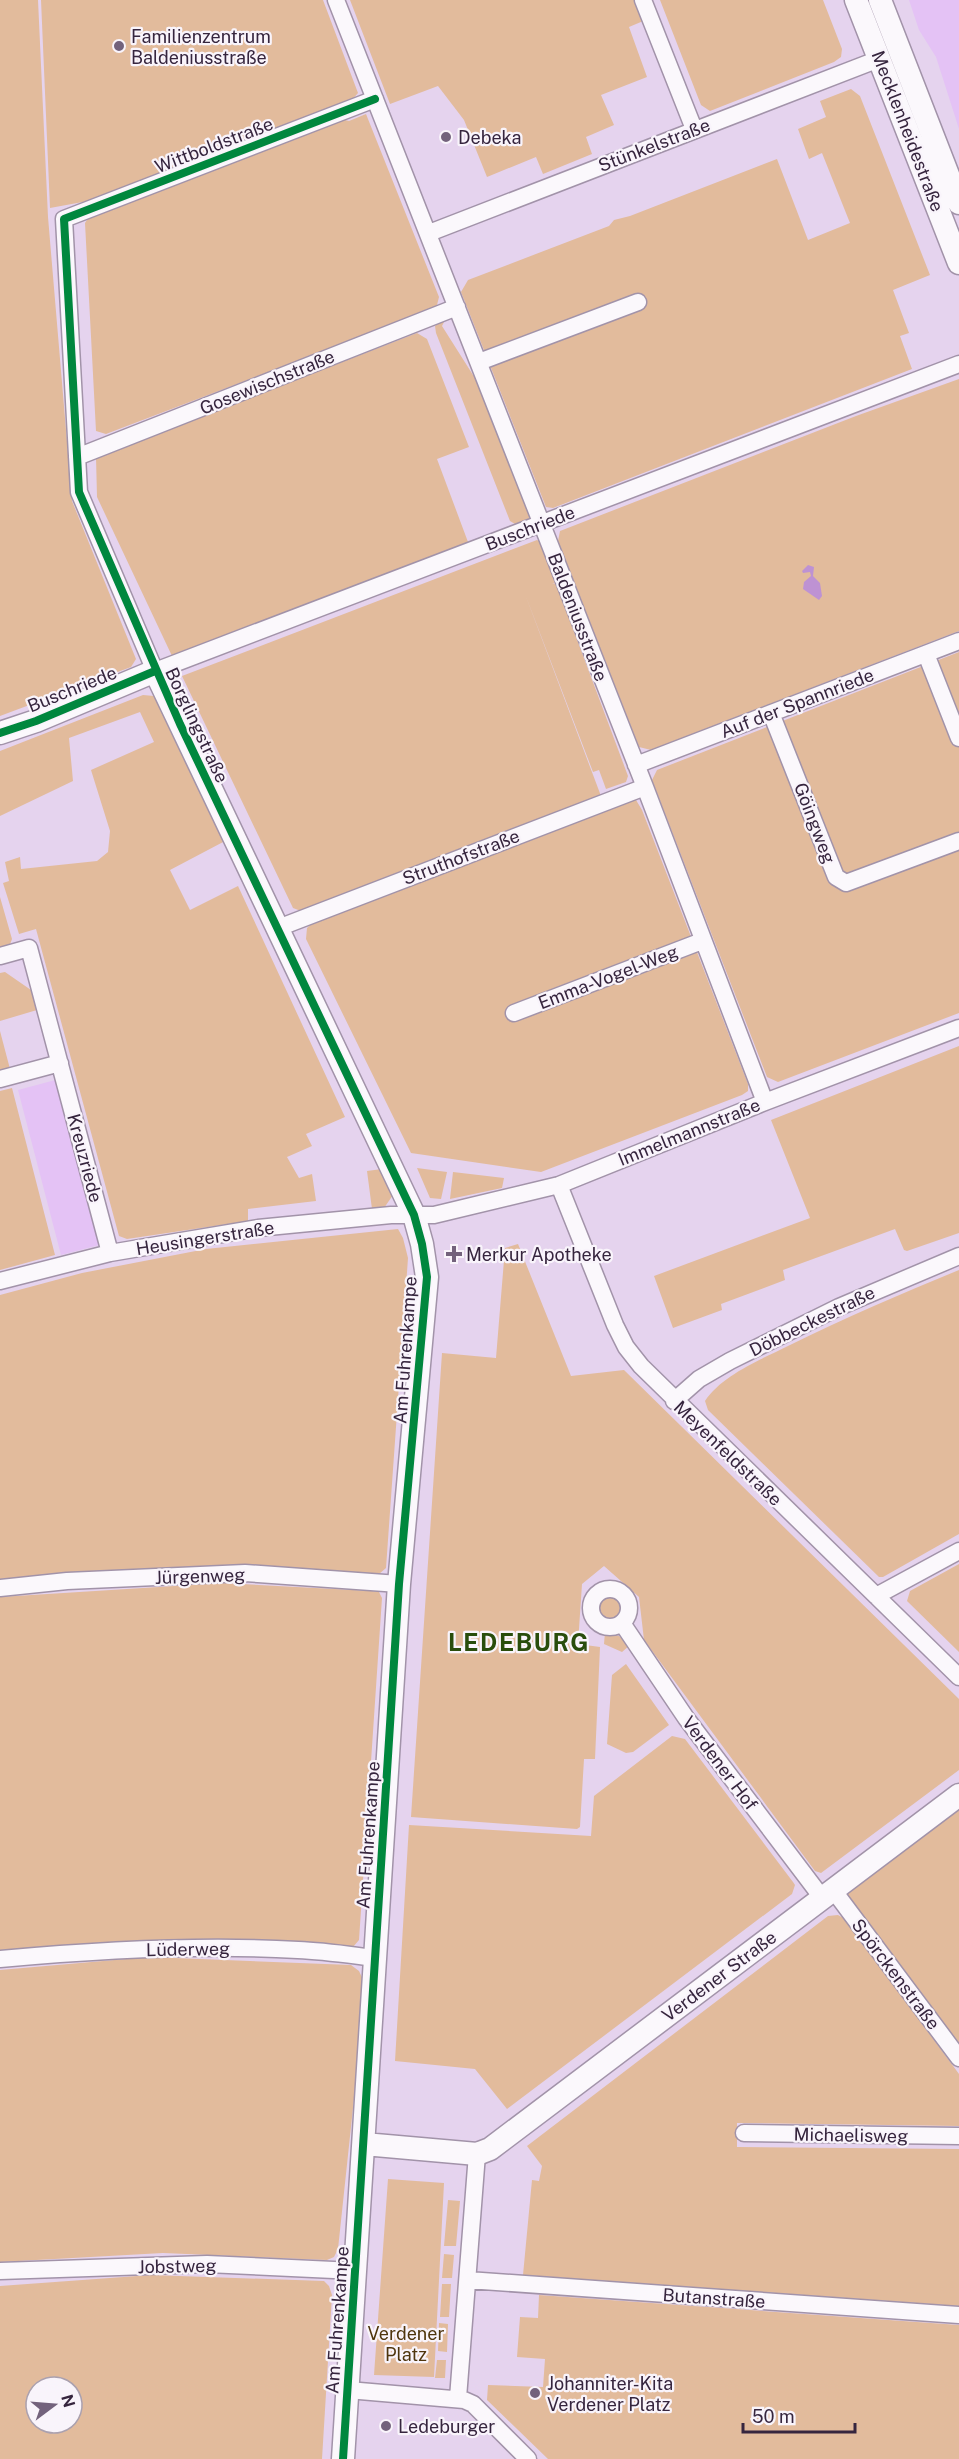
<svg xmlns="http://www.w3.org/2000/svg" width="959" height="2459" font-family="'Public Sans',sans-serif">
	<rect width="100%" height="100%" fill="#e5d3ee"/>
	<!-- built -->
	<path fill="#e4c2f5" d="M909 0H959V129L936 57 919 30Z
		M59 1079 103 1244 61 1255 18 1090Z"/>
	<!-- green -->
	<path fill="#e2bb9c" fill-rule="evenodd" d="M0 0H38L48 217 72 501 136 659 131 667 0 716Z
		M41 0H323L358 93 351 101 88 201 50 208Z
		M350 0H640L648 19 629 27 647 77 601 95 614 125 586 137 592 154 543 174 536 157 487 177 464 120 438 86 390 104Z
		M660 0H823L842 49 841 57 834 62 710 111 701 105Z
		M851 89 860 96 930 275 893 290 909 333 900 336 912 369 553 508 546 507 461 292 468 280 609 226 614 220 630 216 777 159 808 240 850 223 822 153 809 159 798 129 826 117 820 101Z
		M366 114 439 297 437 305 433 309 106 434 96 431 85 223 89 217 341 119 349 121Z
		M440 321 444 322 442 326 473 375 479 379 530 515V518L515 524 510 521 436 333 435 326Z
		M417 333 427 339 469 447 437 459 468 542 172 656 97 497 96 457Z
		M959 379V631L651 750 639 747 558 541 560 531 856 416Z
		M537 540 541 542 558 581 552 584 556 583 628 776 626 782 606 789 599 770 593 772 525 594 601 796 301 911 293 908 182 676Z
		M959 652V1013L778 1082 767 1077 652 780 657 770Z
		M143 695 154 696 160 704 225 841 170 870 190 910 238 886 345 1117 306 1134 312 1146 287 1157 299 1178 312 1174 316 1201 248 1209V1221L127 1239 119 1236 36 929 19 934 3 883 9 881 5 862 20 857 21 869 97 861 108 852 110 831 91 770 154 742 140 712 69 738 73 781 0 816V751Z
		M631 800H636L642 810 748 1084V1091L742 1095 541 1172 411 1153 306 939 307 928 310 925Z
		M0 897 12 939 9 947 0 952Z
		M5 972 31 990 37 1010 0 1021V973Z
		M0 1031 10 1069 0 1071Z
		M959 1046V1233L907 1251 904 1250 895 1229 783 1270 785 1280 721 1304 722 1310 673 1328 654 1276 810 1218 771 1120Z
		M12 1088 55 1255 0 1270V1091Z
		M417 1168 447 1172 441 1199 430 1198Z
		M382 1169 393 1195 384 1208 372 1209 367 1171Z
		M453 1172 504 1178 502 1188 450 1199Z
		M398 1229 403 1238 408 1258 386 1568 379 1574 0 1581V1295L82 1273 206 1249Z
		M518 1244 571 1376 624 1370 959 1699V1770L821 1873 815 1871 644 1640 639 1597 604 1566 582 1584 578 1644 600 1647 595 1759H584L580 1827 577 1829 411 1817 442 1353 496 1358 505 1248Z
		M959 1270V1534L883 1577H879L708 1410 705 1401C722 1375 760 1360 788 1346 844 1318 901 1294 959 1270Z
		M959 1564V1652L907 1601 910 1591Z
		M222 1583 372 1591 379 1592 382 1598 359 1940 353 1947 270 1941 107 1942 0 1952V1597Z
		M598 1608a11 11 0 1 1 22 0a11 11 0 1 1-22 0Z
		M605 1632 619 1636 630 1645 622 1652 604 1644Z
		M626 1664 669 1725 633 1752 626 1753 607 1744 612 1675Z
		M672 1736 685 1739 793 1882 795 1885 792 1894 507 2109 475 2069 395 2061 409 1825 591 1836 594 1796Z
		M959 1795V2058L834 1891Z
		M838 1915 845 1919 959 2074V2126L737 2123V2147L959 2149V2306L523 2275 532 2180 539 2181 542 2166 527 2146 828 1916Z
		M149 1957 351 1965 359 1971 366 1986 338 2249 334 2257 327 2260 163 2253 0 2262V1970Z
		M388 2179 444 2183 434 2377 374 2375Z
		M448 2200 460 2201 456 2246H444Z
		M444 2254 454 2255 452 2278H442Z
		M151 2275 324 2281 329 2286 332 2295 322 2459H0V2286ZM36 2387H72V2423H36Z
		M442 2284H451L449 2317H440Z
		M539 2295 959 2325V2459H548L487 2400 488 2385 543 2387 545 2359 517 2357 520 2317 538 2318Z
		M439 2323 448 2324 447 2352 438 2351Z
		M437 2360H446L445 2378H435Z"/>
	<!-- water -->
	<path fill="#be92d3" d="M808 565 814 567 813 576 820 583 822 596 819 600 803 589 804 582 811 576 810 572 803 573 802 571Z"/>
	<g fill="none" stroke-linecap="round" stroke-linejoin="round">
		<!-- street casing -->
		<g stroke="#a293a9" stroke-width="19">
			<path id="street" d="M336 0 645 787 765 1102
				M643 0 694 129
				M375 99 64 219 79 492 155 671 959 364
				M429 233 879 59
				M479 362 638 302
				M77 457 457 307
				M926 654 959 738
				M771 713 836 877 846 883 959 841
				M636 765 959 641
				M278 928 645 787
				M0 956 29 948 110 1253
				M514 1013 702 941
				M0 1079 60 1063
				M559 1185 615 1325 626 1347 641 1366 959 1677
				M0 1281 110 1253 258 1228 391 1215H434L559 1185 765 1102 959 1028
				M674 1401 699 1379 730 1361 839 1307 959 1256
				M0 1588 67 1581 245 1573 399 1584
				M591 1608a19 19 0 1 1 38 0a19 19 0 1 1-38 0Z
				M876 1596 959 1551
				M622 1623 686 1718 823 1899
				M834 1891 959 2058
				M0 1959C98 1950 199 1944 298 1950 324 1951 350 1955 375 1958
				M744 2133 959 2136
				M0 2271 207 2264 355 2271
				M468 2280 959 2315
				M348 2390 464 2400 473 2404 528 2459
				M458 2398 477 2154"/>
		</g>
		<!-- secondary casing -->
		<g stroke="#a293a9" stroke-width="25">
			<path id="secondary" d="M856 0 959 263
				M880 0 959 203
				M0 733 36 721 155 671 414 1215 422 1244 427 1277 399 1584 343 2459
				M364 2144 477 2154 490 2149 959 1795"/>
		</g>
		<!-- street -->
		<use href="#street" stroke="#fbf8fc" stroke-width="16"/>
		<!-- secondary -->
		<use href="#secondary" stroke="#fbf8fc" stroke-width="22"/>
		<!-- cycleway casing -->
		<g stroke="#f9f4fb" stroke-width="11">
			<path id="cycleway" d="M0 733 36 721 155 671
				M343 2459 399 1584 427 1277 422 1244 414 1215 180 724 79 492 64 219 375 99"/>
		</g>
		<!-- cycleway -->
		<use href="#cycleway" stroke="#00873e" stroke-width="8"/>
	</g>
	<!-- markers -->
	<g fill="#73627c" stroke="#f9f4fb" stroke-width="2">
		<circle cx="119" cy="46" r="6"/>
		<circle cx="446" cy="137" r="6"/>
		<path d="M451 1245h6v6h6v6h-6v6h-6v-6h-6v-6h6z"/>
		<circle cx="535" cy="2393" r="6"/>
		<circle cx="386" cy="2426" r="6"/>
	</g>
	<g text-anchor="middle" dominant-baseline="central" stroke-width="4.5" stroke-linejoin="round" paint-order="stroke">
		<!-- poi labels -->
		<g font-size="18" fill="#36253e" stroke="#f9f4fb" text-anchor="start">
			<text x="131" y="36">Familienzentrum<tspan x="131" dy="21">Baldeniusstraße</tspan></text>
			<text x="458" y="137">Debeka</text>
			<text x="466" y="1254">Merkur Apotheke</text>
			<text x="547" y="2383">Johanniter-Kita<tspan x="547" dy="21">Verdener Platz</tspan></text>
			<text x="398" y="2426">Ledeburger</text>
		</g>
		<!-- street labels -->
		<g font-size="18" fill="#36253e" stroke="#f9f4fb">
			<text transform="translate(908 131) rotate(69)">Mecklenheidestraße</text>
			<text transform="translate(214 145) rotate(-21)">Wittboldstraße</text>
			<text transform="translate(654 145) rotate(-21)">Stünkelstraße</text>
			<text transform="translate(267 382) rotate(-22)">Gosewischstraße</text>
			<text transform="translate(530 528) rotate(-21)">Buschriede</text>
			<text transform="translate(578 617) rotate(69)">Baldeniusstraße</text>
			<text transform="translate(72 689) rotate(-22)">Buschriede</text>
			<text transform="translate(797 703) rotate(-21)">Auf der Spannriede</text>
			<text transform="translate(197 725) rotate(65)">Borglingstraße</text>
			<text transform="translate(815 823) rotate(69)">Göingweg</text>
			<text transform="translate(461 857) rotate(-21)">Struthofstraße</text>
			<text transform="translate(608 977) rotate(-21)">Emma-Vogel-Weg</text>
			<text transform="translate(689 1132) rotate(-22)">Immelmannstraße</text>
			<text transform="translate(85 1158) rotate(75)">Kreuzriede</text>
			<text transform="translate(205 1238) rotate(-9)">Heusingerstraße</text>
			<text transform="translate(812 1321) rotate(-26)">Döbbeckestraße</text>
			<text transform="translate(405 1350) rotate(-86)">Am Fuhrenkampe</text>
			<text transform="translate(728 1453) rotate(44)">Meyenfeldstraße</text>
			<text transform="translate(200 1576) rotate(-2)">Jürgenweg</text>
			<text transform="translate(720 1763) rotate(53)">Verdener Hof</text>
			<text transform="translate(368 1835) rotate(-86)">Am Fuhrenkampe</text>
			<text transform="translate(188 1949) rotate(-1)">Lüderweg</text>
			<text transform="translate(896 1974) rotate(53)">Spörckenstraße</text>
			<text transform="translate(719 1976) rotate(-37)">Verdener Straße</text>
			<text transform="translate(851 2135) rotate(1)">Michaelisweg</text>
			<text transform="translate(177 2266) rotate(-1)">Jobstweg</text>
			<text transform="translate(714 2298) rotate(4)">Butanstraße</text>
			<text transform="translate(337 2320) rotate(-86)">Am Fuhrenkampe</text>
		</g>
		<!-- park labels -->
		<g font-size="18" fill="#4f350d" stroke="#f9f4fb">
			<text x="406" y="2333">Verdener<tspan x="406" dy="21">Platz</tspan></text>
		</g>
		<!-- district labels -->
		<g font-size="24" font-weight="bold" letter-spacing="1.5" fill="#294d0c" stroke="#f9f4fb">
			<text x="519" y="1642">LEDEBURG</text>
		</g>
	</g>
	<!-- north arrow -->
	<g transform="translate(54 2405) rotate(74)"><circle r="28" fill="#f9f4fb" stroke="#aba1af" stroke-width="1.5"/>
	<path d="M0-4.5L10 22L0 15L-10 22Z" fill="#73627c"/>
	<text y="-9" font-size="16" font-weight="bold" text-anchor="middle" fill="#36253e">N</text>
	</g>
	<!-- scale -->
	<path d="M743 2423v9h112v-9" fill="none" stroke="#36253e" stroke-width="3"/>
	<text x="752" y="2423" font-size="18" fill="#36253e" stroke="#f9f4fb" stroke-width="4.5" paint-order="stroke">50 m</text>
</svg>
